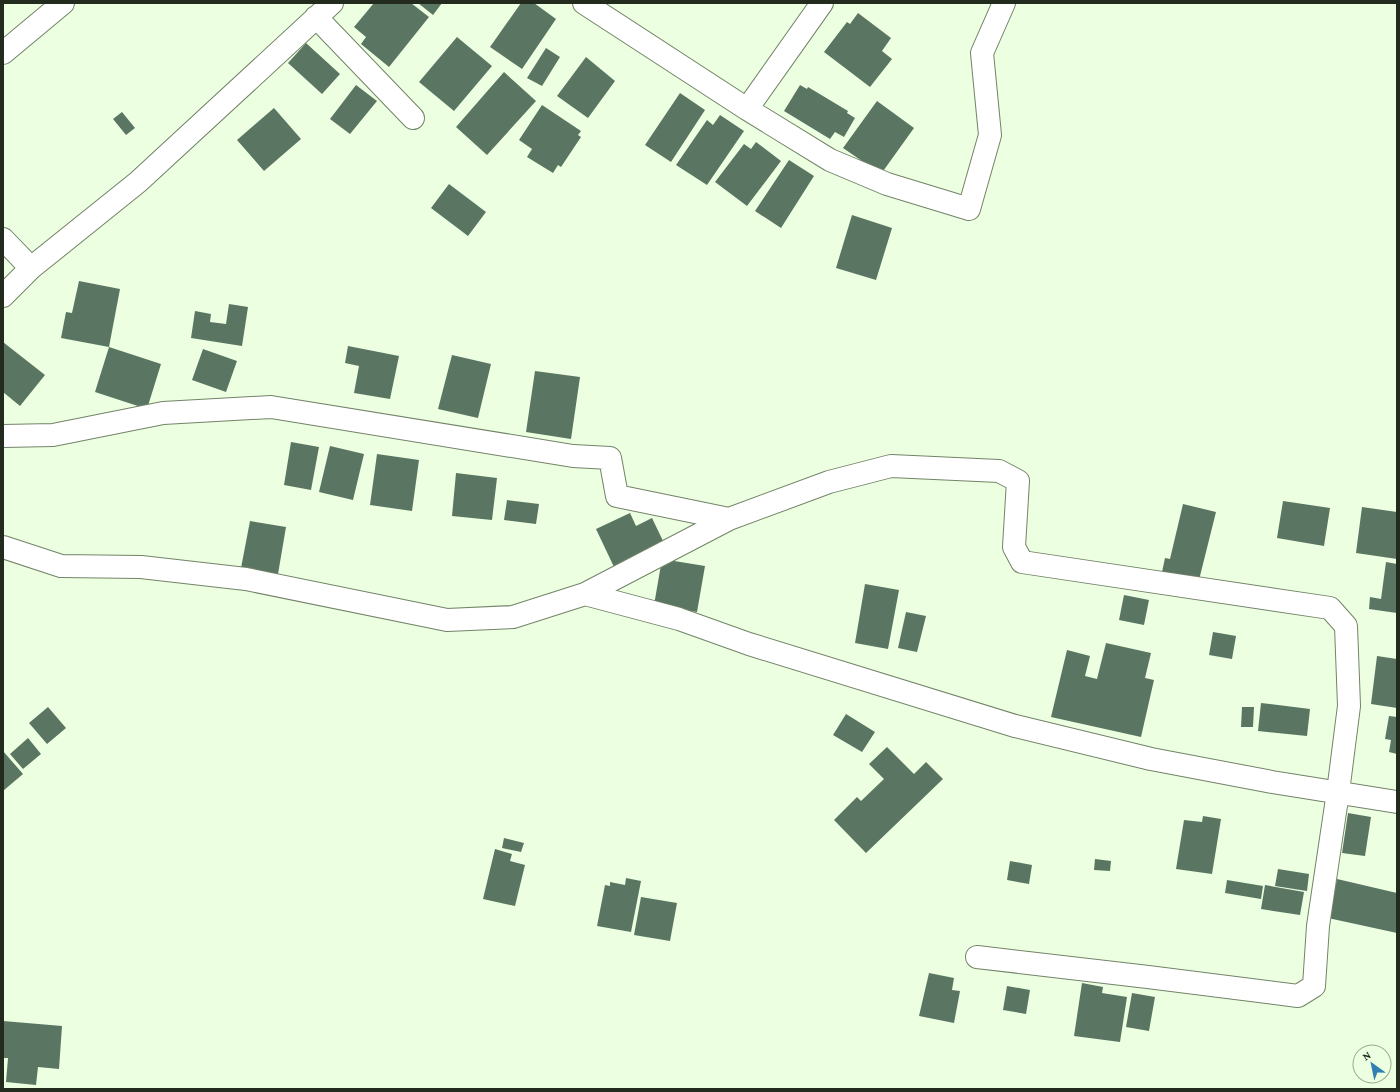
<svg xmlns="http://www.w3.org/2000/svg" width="1400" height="1092" font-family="'Crimson Pro',serif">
	<rect width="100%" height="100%" fill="#ecffe0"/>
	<!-- building -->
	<path fill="#5a7662" d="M374 3H411L429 17 389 67 361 44 366 37 354 27Z
		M418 3H442L433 15Z
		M521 3H534L556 19 522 69 490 47Z
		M858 13 891 38 882 51 892 59 870 87 824 52 847 22 850 24Z
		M457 37 492 66 454 111 419 82Z
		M306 43 340 74 322 94 288 63Z
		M546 48 560 57 542 86 527 78Z
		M586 57 615 81 588 118 557 96Z
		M504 72 536 101 487 155 456 127Z
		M356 85 377 101 350 134 330 119Z
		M800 85 807 89 808 87 848 111 847 113 855 118 844 137 835 132 830 139 784 111Z
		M680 93 705 110 671 162 645 145Z
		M877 101 914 128 881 174 843 148Z
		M542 105 581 131 578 135 581 137 561 167 558 165 553 173 527 157 532 149 519 140Z
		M274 108 301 139 264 171 237 140Z
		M122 112 135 128 126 135 113 119Z
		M720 115 744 131 707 185 676 165 707 120 713 125Z
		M756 142 781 161 747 206 715 182 744 144 751 149Z
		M789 160 814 176 781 228 755 211Z
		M449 184 486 212 468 236 431 208Z
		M852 215 892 228 876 280 836 268Z
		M79 281 120 289 109 347 61 338 66 312 72 313Z
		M229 304 248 307 242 346 191 338 195 311 211 314 210 322 226 324Z
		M3 342 45 375 20 406 3 392Z
		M348 346 399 356 390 399 354 393 359 366 345 363Z
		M109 347 161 364 147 409 95 392Z
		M203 349 237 361 226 392 192 380Z
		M452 355 491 364 478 418 438 409Z
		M535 371 580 377 571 439 526 432Z
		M291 442 319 447 311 490 284 485Z
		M330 446 364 454 353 500 319 492Z
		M377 454 419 460 412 511 370 505Z
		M456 473 497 478 492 520 452 516Z
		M507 500 539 504 536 524 504 520Z
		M1283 501 1330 508 1324 546 1277 538Z
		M1183 504 1216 512 1199 580 1162 572 1165 558 1170 559Z
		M1362 507 1397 512V559L1356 553Z
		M630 513 636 526 652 518 664 543 614 567 596 529Z
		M250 521 286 527 278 574 241 568Z
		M662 559 705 566 697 612 654 605Z
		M1386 562 1397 564V613L1369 609 1370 597 1381 599Z
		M865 584 899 590 888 649 855 643Z
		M1124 595 1149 600 1144 625 1119 620Z
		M906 612 926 616 917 652 898 648Z
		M1213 632 1236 636 1232 659 1209 655Z
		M1106 643 1151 653 1145 678 1154 680 1141 737 1051 717 1067 650 1090 656 1085 676 1097 679Z
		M1377 656 1397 659V708L1371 704Z
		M1261 703 1310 709 1307 736 1258 731Z
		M48 707 66 728 47 744 29 723Z
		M1242 707H1254L1253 727H1241Z
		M846 714 875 732 862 752 833 735Z
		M1389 716 1397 717V754L1389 752 1391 740 1385 739Z
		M28 738 41 754 23 769 10 754Z
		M887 747 914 774 926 762 943 779 866 853 834 820 857 797 861 801 884 779 869 764Z
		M3 751 23 774 3 791Z
		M1348 813 1371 817 1365 856 1342 853Z
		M1203 816 1221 819 1212 874 1176 869 1184 820 1202 822Z
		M504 838 524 843 521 852 502 848Z
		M495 849 512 854 510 861 525 865 515 906 483 899Z
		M1095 859 1111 861 1110 871 1094 870Z
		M1010 861 1032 865 1029 884 1007 880Z
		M1278 869 1309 874 1307 891 1275 886Z
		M626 878 641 881 631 932 597 926 605 885 610 886V882L625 885Z
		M1337 879 1397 893V933L1328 918Z
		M1227 880 1263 886 1261 899 1225 893Z
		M1265 885 1304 892 1300 915 1261 909Z
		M641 897 677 903 670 941 634 935Z
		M929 973 954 978 952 990 960 991 954 1023 919 1016Z
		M1082 983 1103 987 1102 993 1127 997 1120 1042 1074 1036Z
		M1007 986 1030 990 1026 1014 1003 1010Z
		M1132 993 1155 997 1149 1031 1126 1027Z
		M3 1021 62 1026 59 1069 38 1067 36 1085 6 1082 8 1058H3Z"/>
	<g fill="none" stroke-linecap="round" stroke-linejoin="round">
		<!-- street casing -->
		<g stroke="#738368" stroke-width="24">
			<path id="street" d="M584 3 747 109 822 3
				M316 17 413 118
				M3 53 63 3
				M747 109 830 160 887 184 969 209 990 135 982 53 1004 3
				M3 239 31 268
				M3 296 31 268 138 182 332 3
				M3 436 53 435 163 413 271 407 573 456 610 458 617 496 729 519 829 482 891 466 999 471 1018 481 1014 547 1022 562 1330 608 1346 626 1349 706 1338 792 1318 926 1314 986 1298 996 1148 977 977 957
				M3 547 61 566 141 567 246 579 447 620 513 617 585 594 729 519
				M585 594 679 619 749 644 1015 726 1151 759 1272 782 1397 802"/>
		</g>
		<!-- street -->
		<use href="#street" stroke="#fff" stroke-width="22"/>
	</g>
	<!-- border -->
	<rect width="1400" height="1092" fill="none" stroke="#232a1e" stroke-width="8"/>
	<!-- north arrow -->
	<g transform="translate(1372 1064) rotate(327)"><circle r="19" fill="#ecffe0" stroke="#9caa92"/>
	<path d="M0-3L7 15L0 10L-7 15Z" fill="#3080b2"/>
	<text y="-6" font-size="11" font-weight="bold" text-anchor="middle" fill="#232a1e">N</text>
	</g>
</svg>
